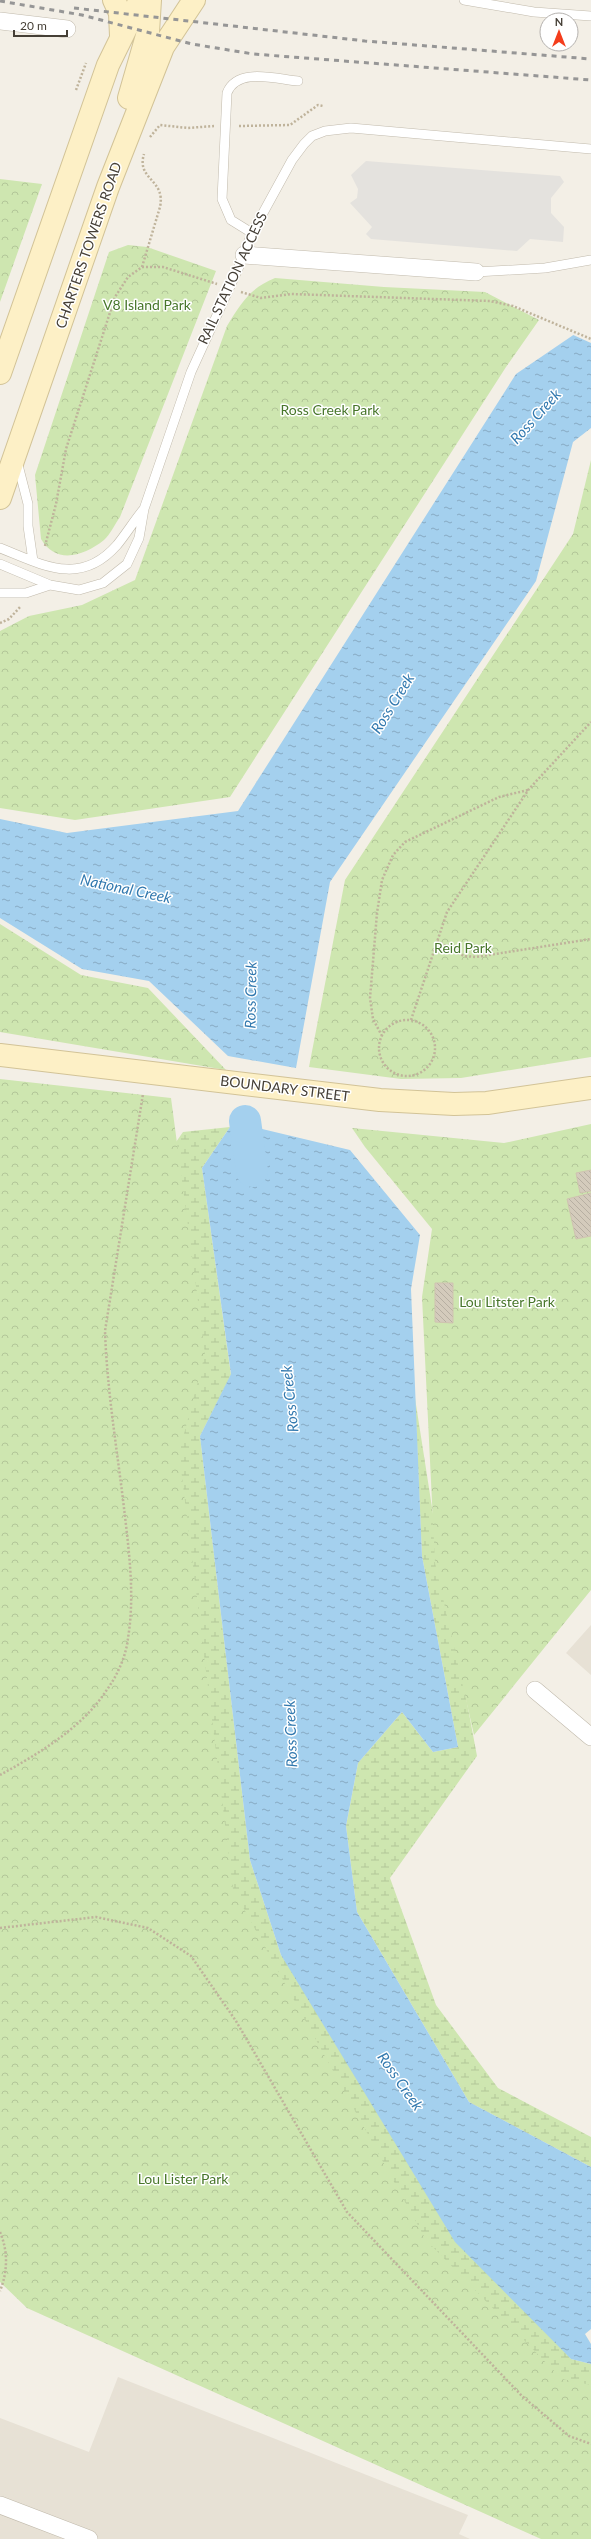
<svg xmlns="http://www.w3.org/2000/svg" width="591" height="2539" font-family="Lato,sans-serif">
	<defs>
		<pattern id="wetland-marsh" width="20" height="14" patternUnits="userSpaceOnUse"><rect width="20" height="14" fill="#cee6b0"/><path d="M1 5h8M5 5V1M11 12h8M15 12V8" fill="none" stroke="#b2c698"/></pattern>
		<pattern id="park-crowns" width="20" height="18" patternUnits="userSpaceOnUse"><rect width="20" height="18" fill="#cee6b0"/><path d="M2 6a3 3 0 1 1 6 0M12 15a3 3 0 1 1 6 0" fill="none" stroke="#b2c698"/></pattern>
		<pattern id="water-ripples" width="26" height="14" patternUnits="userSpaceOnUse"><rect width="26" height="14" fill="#a4d0ee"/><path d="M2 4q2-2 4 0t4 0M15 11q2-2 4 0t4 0" fill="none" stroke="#87aac2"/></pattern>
		<pattern id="building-back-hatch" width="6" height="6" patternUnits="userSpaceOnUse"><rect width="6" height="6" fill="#d4cbbc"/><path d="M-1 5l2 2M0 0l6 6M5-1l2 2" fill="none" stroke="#b7afa2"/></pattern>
	</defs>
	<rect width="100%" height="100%" fill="#f3efe6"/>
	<!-- residential -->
	<path fill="#e7e1d5" d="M591 1625V1675L566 1653Z
		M118 2377 468 2515 459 2534 470 2539H0V2418L89 2452Z"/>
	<!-- wetland -->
	<path fill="url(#wetland-marsh)" d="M230 1127 202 1168 231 1375 200 1436 250 1860 281 1955 571 2359 591 2364V2417L0 1831 156 1434 160 1165 183 1132Z
		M415 1398 440 1559 477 1756 390 1878 436 2005 498 2088 591 2137V2167L469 2102 357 1912 346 1826 358 1763 402 1712 433 1752 458 1747 422 1556Z"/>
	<!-- park -->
	<path fill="url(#park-crowns)" d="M0 179 42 184 0 302Z
		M128 245 147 247 216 271 120 517C115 524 110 535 104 540 84 556 56 565 41 539L35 475 109 252Z
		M275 278 384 287 485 292 539 320 506 367 230 797 75 820 0 808V631L29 616 82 605 135 580 227 326C241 303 250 288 275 278Z
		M591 460V1057L461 1078 401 1079 309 1067 345 880 573 534Z
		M0 924 81 975 148 988 226 1070 0 1032Z
		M0 1079 171 1098 205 1354 179 1453 233 1889 426 2240 562 2379 591 2385V2539H541L27 2308 0 2282Z
		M591 1124V1590L474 1735 435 1563 422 1297 432 1229 365 1147 352 1128 504 1143Z"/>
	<!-- parking -->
	<path fill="#e4e2de" d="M366 161 560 176 564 182 551 198V213L564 227 563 242 530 239 517 251 371 239 366 234 372 227 350 203 357 198 358 189 351 175Z"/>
	<!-- water -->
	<path fill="url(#water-ripples)" d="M591 323V428L573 442 536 581 330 882 296 1068 228 1056 149 981 82 969 0 918V819L67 833 238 811 516 374Z
		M230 1127 258 1128 350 1150 420 1235 411 1289 422 1556 458 1747 433 1752 402 1712 358 1763 346 1826 357 1912 469 2102 591 2167V2329L585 2334 591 2344V2364L571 2359 455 2242 281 1955 250 1860 200 1436 231 1374 202 1168Z"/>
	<!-- pier -->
	<path fill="#f3efe6" d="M591 321V343L571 334 590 321Z"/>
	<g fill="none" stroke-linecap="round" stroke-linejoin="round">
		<!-- river -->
		<path stroke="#a4d0ee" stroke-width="32" d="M245 1121 252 1171"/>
	</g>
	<!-- building -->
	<path fill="url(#building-back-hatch)" stroke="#cfc3b0" d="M591 1170V1191L580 1193 576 1173Z
		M591 1193V1236L576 1239 567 1199Z
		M435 1283H453V1323L435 1322Z"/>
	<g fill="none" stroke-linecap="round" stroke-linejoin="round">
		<!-- lane casing -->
		<g stroke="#c1baac" stroke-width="10">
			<path id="lane" d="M464 0 534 12 591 16
				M252 233 231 220 222 199 227 93C237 67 276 79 298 81
				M476 272 545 268 591 260
				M17 461 28 504V526L33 561
				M0 548C43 565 80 587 117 545 126 534 134 521 143 510
				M0 564 50 585 79 590 103 583 127 564 139 538 144 509 191 372 238 269 252 233 292 160 304 144 312 136 325 131 351 128 591 149
				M0 593H26L50 585"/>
		</g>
		<!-- street casing -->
		<g stroke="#c1baac" stroke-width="18">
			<path id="street" d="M0 21 67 29
				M244 255 476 272
				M535 1690 591 1737
				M0 2505 89 2539"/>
		</g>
		<!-- secondary casing -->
		<g stroke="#d2c397" stroke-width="24">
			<path id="secondary" d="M114 0 120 13 121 36
				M129 98 148 32 150 0
				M0 373 108 65 140 0
				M0 498 108 187 163 47 194 0
				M0 1055 380 1100 454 1104 487 1103 591 1088"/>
		</g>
		<!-- path -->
		<path stroke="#bfb39b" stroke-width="2.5" stroke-dasharray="2 2" stroke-linecap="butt" d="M76 90 86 63
			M239 126 290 125 318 105 323 106
			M150 137 160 125 188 128 214 126
			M142 267H163L217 284
			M241 292 261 298 291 294 490 301 513 306 591 339
			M45 546 56 504 66 449 115 297 128 277 142 267 160 207C166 179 136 180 144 154
			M0 623 9 619 21 606
			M437 941 464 956 476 957 591 939
			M379 1048a28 28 0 1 1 56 0a28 28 0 1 1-56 0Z
			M411 1020 447 912 529 789 591 722
			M382 1036 373 1019 370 998 377 913 382 880 393 855 405 842 499 797 528 790
			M0 1775C38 1754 82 1728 106 1691 117 1676 126 1657 128 1638 135 1596 129 1551 124 1508 117 1449 107 1390 105 1331L143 1094
			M0 1928 96 1917 148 1928 191 1956 236 2021 347 2212 522 2396 569 2436 591 2444
			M0 2232C8 2251 8 2271 0 2291"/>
		<!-- lane -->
		<use href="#lane" stroke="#fff" stroke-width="9"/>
		<!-- street -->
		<use href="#street" stroke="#fff" stroke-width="17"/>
		<!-- secondary -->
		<use href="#secondary" stroke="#fdf0c6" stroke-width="22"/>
		<!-- rail -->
		<path stroke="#969696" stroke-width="3" stroke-dasharray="5 5" stroke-linecap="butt" d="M0 1 82 15 192 44 253 54 591 80
			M74 8 365 41 591 59"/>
	</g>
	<g text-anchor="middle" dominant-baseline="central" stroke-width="3" stroke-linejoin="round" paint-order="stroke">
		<!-- street labels -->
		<g font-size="14" fill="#453f36" stroke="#fff">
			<text transform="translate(88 245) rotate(-71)">CHARTERS TOWERS ROAD</text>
			<text transform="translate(232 278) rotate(-65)">RAIL STATION ACCESS</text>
			<text transform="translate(285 1088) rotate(7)">BOUNDARY STREET</text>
		</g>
		<!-- park labels -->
		<g font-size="14" fill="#47762a" stroke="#fff">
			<text x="147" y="304">V8 Island Park</text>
			<text x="330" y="409">Ross Creek Park</text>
			<text x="463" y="947">Reid Park</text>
			<text x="507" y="1301">Lou Litster Park</text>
			<text x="183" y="2178">Lou Lister Park</text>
		</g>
		<!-- water labels -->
		<g font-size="15" font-style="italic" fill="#3279af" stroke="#fff">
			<text transform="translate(535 416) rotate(-48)">Ross Creek</text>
			<text transform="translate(392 703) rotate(-58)">Ross Creek</text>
			<text transform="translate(126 888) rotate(12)">National Creek</text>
			<text transform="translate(250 995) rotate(-89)">Ross Creek</text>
			<text transform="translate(289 1399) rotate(-96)">Ross Creek</text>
			<text transform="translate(290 1734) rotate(-92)">Ross Creek</text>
			<text transform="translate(401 2081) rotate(55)">Ross Creek</text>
		</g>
	</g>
	<!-- north arrow -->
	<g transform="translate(559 32)"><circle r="19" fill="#ffffff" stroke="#b5b2af"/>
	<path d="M0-3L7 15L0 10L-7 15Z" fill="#f43d1c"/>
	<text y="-6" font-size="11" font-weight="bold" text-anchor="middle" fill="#453f36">N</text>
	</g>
	<!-- scale -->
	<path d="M14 30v6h53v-6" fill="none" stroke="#453f36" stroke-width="2"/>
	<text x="20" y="30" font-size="12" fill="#453f36" stroke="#ffffff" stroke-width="3" paint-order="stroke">20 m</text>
</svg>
